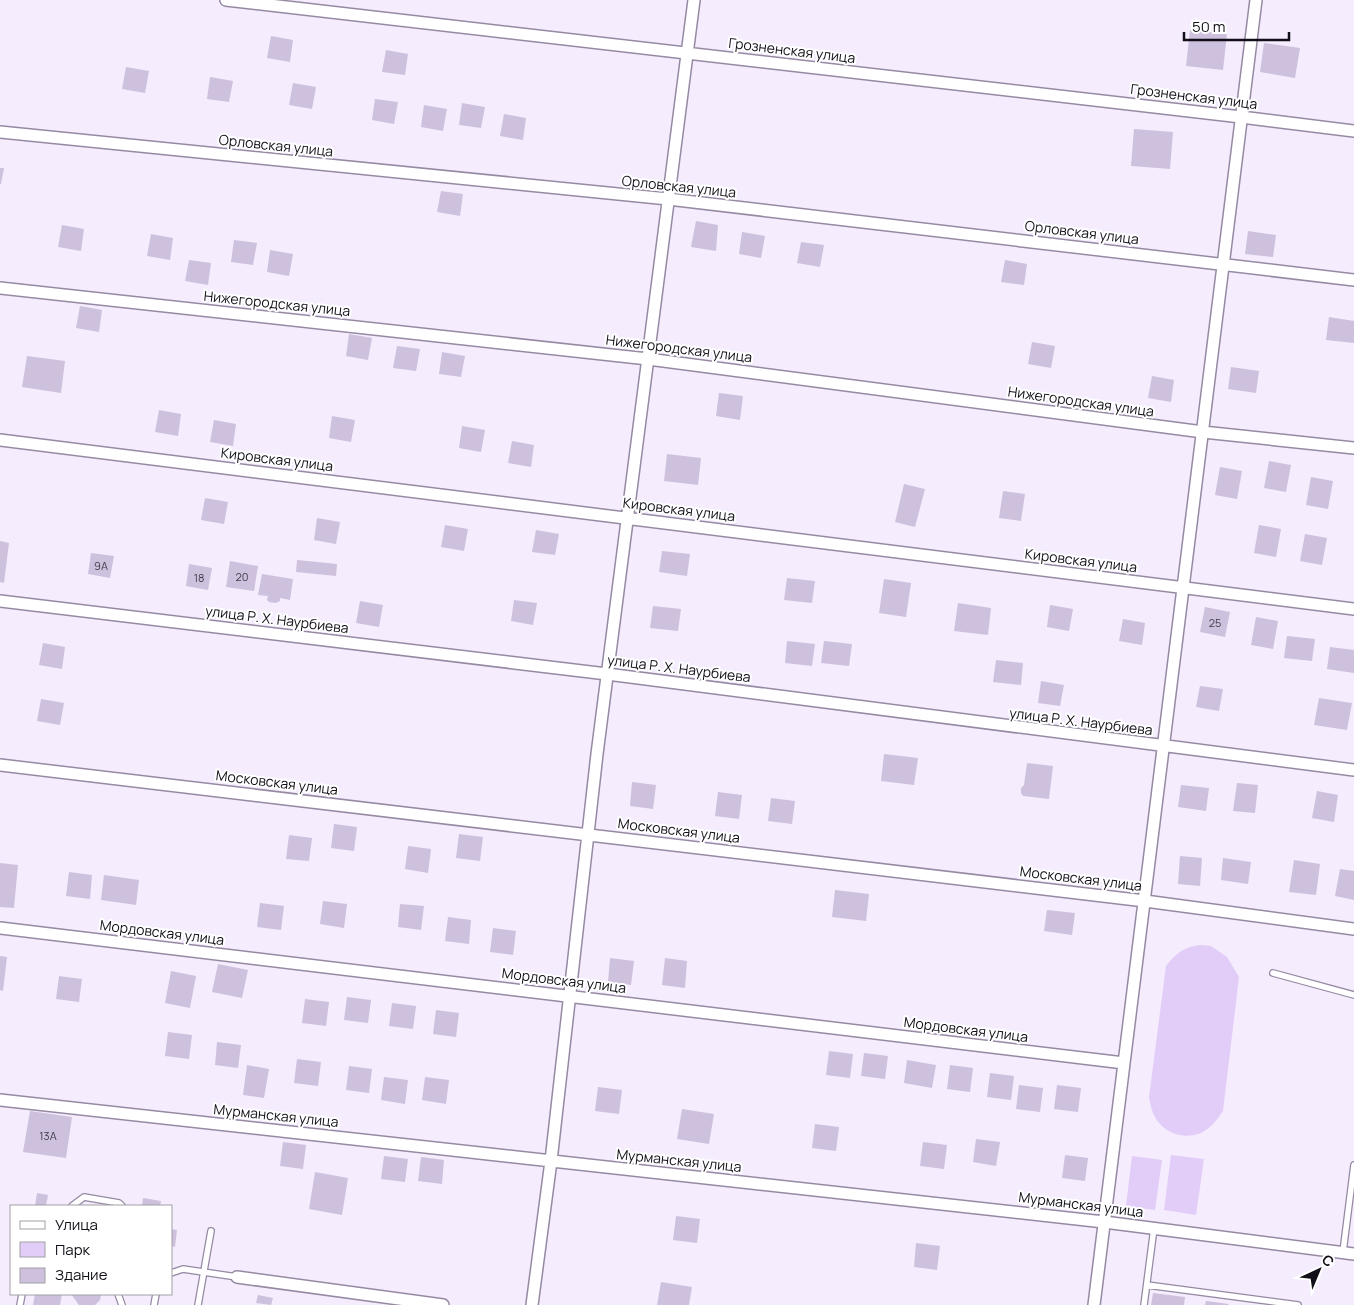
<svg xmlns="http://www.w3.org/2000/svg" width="1354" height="1305" font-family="Manrope,sans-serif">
	<rect width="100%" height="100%" fill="#f5ecfe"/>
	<!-- green -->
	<path fill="#e2cdf8" d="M1201 945 1211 946 1227 957 1239 977 1223 1111C1217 1120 1211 1128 1201 1133 1182 1141 1160 1131 1153 1113 1151 1108 1150 1102 1149 1097L1166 966C1176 953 1185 946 1201 945Z
		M1171 1155 1204 1159 1196 1215 1164 1210Z
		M1132 1156 1162 1160 1155 1210 1126 1206Z"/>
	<!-- building -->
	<path fill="#cec1dd" d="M1190 30 1227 34 1223 70 1186 66Z
		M271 36 293 40 290 62 267 58Z
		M1264 43 1300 48 1295 78 1260 72Z
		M386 50 408 54 405 75 382 72Z
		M126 67 149 71 145 93 122 89Z
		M210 77 233 81 229 102 207 99Z
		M293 83 316 87 312 109 289 105Z
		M375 99 398 102 394 124 372 120Z
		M462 103 485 107 481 128 459 125Z
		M424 105 447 109 443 131 421 127Z
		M504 114 526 118 523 140 500 136Z
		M1134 129 1173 132 1170 169 1131 166Z
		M0 168H4L1 184H0Z
		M441 191 463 194 460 216 437 212Z
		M696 221 718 225 716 251 691 247Z
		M62 225 84 229 81 251 58 247Z
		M1248 231 1276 235 1273 257 1245 254Z
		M742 232 765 236 761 258 739 254Z
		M151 234 173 238 170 260 147 256Z
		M234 240 257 243 253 265 231 262Z
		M801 242 824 245 820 267 797 263Z
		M270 250 293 254 289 276 267 272Z
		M189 260 211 263 208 285 185 281Z
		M1005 260 1027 264 1024 285 1001 282Z
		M80 306 102 310 99 332 76 328Z
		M1329 317 1354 321V343L1326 340Z
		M349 334 372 338 368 360 346 356Z
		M1032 342 1055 346 1051 368 1028 364Z
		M397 346 420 349 416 371 393 368Z
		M442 352 465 356 461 377 439 374Z
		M27 356 65 361 61 393 22 387Z
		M1231 367 1259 371 1256 393 1228 389Z
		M1152 376 1174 380 1171 402 1148 398Z
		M719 393 743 396 740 420 716 416Z
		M159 410 181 414 178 436 155 432Z
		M332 416 355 420 351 442 329 438Z
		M214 420 236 424 233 446 210 442Z
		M462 426 485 430 481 452 459 448Z
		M512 441 534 445 531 467 508 463Z
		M667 454 701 458 698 485 664 481Z
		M1269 461 1291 465 1286 492 1264 488Z
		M1220 467 1242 471 1237 499 1215 495Z
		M1311 477 1333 481 1328 509 1306 505Z
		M904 484 925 489 915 527 895 522Z
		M1003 491 1025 494 1021 521 999 518Z
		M205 498 228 502 224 524 201 520Z
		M317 518 340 522 336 544 314 540Z
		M445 525 468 529 464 551 441 547Z
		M1259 525 1281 529 1276 557 1254 553Z
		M536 530 559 534 555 555 532 552Z
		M1305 534 1327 538 1322 565 1300 561Z
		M0 541 9 543 4 583 0 582Z
		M662 551 690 554 687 576 659 572Z
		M91 553 114 556 110 578 88 574Z
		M297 560 337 564 336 576 296 572Z
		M230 561 258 566 254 591 226 587Z
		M189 564 212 568 208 590 186 586Z
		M262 574 293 579 290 600 280 598V601L276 603 269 602 267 600 268 596 258 595Z
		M787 578 815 581 812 603 784 600Z
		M884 579 911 583 906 617 879 613Z
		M514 600 537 603 533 625 511 621Z
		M360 601 383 605 379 627 356 623Z
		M958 603 991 608 988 635 954 631Z
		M1050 605 1073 609 1069 631 1047 627Z
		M653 606 681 609 678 631 650 628Z
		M1205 607 1230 612 1225 637 1200 632Z
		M1256 617 1278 621 1273 649 1251 645Z
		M1123 619 1145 623 1142 645 1119 641Z
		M1287 636 1315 639 1312 661 1284 658Z
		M787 641 815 644 812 666 785 663Z
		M824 641 852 644 849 666 821 663Z
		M43 643 65 647 62 669 39 665Z
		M1330 647 1354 650V673L1327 669Z
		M996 660 1023 663 1021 685 993 682Z
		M1041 681 1064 685 1060 706 1038 703Z
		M1200 686 1223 689 1219 711 1196 707Z
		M1319 698 1352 703 1347 730 1314 725Z
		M41 699 64 703 60 725 37 721Z
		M884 754 918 758 914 785 881 781Z
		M1027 763 1053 766 1049 799 1023 796 1021 793V788L1024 785Z
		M632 782 656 785 653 809 630 806Z
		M1237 783 1258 785 1255 813 1233 811Z
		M1181 785 1209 788 1206 811 1178 807Z
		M1317 791 1338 795 1334 822 1312 818Z
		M718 792 742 795 739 819 715 816Z
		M771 798 795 801 792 824 768 821Z
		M334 824 357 827 354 851 331 848Z
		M459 834 483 837 480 861 456 858Z
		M289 835 312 838 309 861 286 859Z
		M408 846 431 849 428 873 405 869Z
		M1180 856 1202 858 1200 886 1178 884Z
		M1223 858 1251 862 1248 884 1221 880Z
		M1294 860 1320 864 1316 895 1289 892Z
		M0 863 18 865 14 908 0 907Z
		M1340 869 1354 871V900L1335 896Z
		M69 872 92 875 90 899 66 896Z
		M104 875 139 880 136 905 101 900Z
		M835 890 869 894 866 921 832 917Z
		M323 901 347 904 344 928 320 924Z
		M260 903 284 906 281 930 257 927Z
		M400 904 424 906 421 930 398 927Z
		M1047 910 1075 913 1072 935 1044 931Z
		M448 917 471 920 469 944 445 941Z
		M493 928 516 931 513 955 490 952Z
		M0 956 7 957 3 991 0 990Z
		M610 958 634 961 631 985 608 982Z
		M665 958 687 961 685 988 662 985Z
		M218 964 248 970 242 998 212 992Z
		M171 971 196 976 190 1008 165 1003Z
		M59 976 82 979 79 1002 56 999Z
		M347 997 371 1000 368 1023 344 1020Z
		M305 999 329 1002 326 1026 302 1023Z
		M392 1003 416 1006 413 1029 389 1026Z
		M436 1010 459 1013 456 1037 433 1034Z
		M168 1032 192 1035 189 1059 165 1056Z
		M217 1042 241 1045 238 1068 215 1065Z
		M829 1051 853 1054 850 1078 826 1075Z
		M864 1053 888 1056 885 1079 861 1076Z
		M297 1059 321 1062 318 1086 294 1083Z
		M907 1060 936 1065 932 1088 904 1083Z
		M247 1065 269 1069 264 1098 243 1095Z
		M950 1065 973 1068 970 1092 947 1089Z
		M349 1066 372 1069 369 1093 346 1090Z
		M990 1073 1014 1076 1011 1100 987 1097Z
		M384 1077 408 1080 405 1104 381 1100Z
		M425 1077 449 1080 446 1104 422 1100Z
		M1019 1085 1043 1088 1040 1112 1016 1109Z
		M1057 1085 1081 1088 1078 1112 1054 1109Z
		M598 1087 622 1090 619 1114 595 1111Z
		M682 1109 714 1114 709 1144 677 1139Z
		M30 1111 72 1117 66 1158 23 1152Z
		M815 1124 839 1127 836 1151 812 1148Z
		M976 1139 1000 1142 996 1166 973 1162Z
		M283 1142 306 1145 303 1169 280 1166Z
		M923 1142 947 1145 944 1169 920 1166Z
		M1065 1155 1088 1158 1085 1181 1062 1178Z
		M384 1156 408 1159 405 1182 381 1179Z
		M421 1157 444 1160 442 1184 418 1181Z
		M315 1172 348 1178 342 1215 309 1209Z
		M37 1193 48 1195 46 1206H35Z
		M143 1198 161 1201 160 1206H142Z
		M676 1216 700 1219 697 1243 673 1240Z
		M171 1229 177 1230 175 1247 171 1246Z
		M916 1243 940 1246 937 1270 914 1267Z
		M661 1282 692 1287 689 1305H657Z
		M1153 1293 1185 1297 1184 1305H1151Z
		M35 1294H62L60 1305H33Z
		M71 1294H100L101 1295 100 1300 95 1305H79Z
		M258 1295 273 1298 271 1305 256 1303Z
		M1206 1301 1229 1304 1228 1305H1205Z"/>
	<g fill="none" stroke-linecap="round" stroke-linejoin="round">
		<!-- lane casing -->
		<g stroke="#9689a3" stroke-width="8">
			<path id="lane" d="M1273 973 1354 995
				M72 1206 84 1197 119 1203 122 1206
				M1343 1252 1354 1165
				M171 1273 183 1269 237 1277
				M1147 1285 1298 1305
				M118 1294 122 1305
				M20 1305 22 1294
				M154 1305 156 1294
				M198 1305 211 1231
				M1144 1305 1154 1228"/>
		</g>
		<!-- street casing -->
		<g stroke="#9689a3" stroke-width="14">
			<path id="street" d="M226 0 1241 117 1354 131
				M0 132 668 199 1354 280
				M0 288 648 359 1203 432 1354 448
				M0 440 1354 609
				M0 601 607 674 1354 770
				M0 765 1145 901 1354 929
				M0 928 1124 1063
				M0 1100 1104 1222 1354 1254
				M237 1277 443 1305
				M532 1305 551 1161 597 754 694 0
				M1094 1305 1256 0"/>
		</g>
		<!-- lane -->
		<use href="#lane" stroke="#fff" stroke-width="5.5"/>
		<!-- street -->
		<use href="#street" stroke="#fff" stroke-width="11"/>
	</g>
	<g text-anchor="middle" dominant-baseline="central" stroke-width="4" stroke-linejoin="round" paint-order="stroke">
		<!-- number labels -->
		<g font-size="11" fill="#423c49">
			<text x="101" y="565">9А</text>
			<text x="242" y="576">20</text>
			<text x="199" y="577">18</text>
			<text x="1215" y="622">25</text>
			<text x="48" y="1135">13А</text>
		</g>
		<!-- street labels -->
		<g font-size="14" fill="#130f18" stroke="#fff">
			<text transform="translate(792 50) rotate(7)">Грозненская улица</text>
			<text transform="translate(1194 96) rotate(7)">Грозненская улица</text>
			<text transform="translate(276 145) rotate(6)">Орловская улица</text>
			<text transform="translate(679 186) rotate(6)">Орловская улица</text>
			<text transform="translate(1082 232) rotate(7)">Орловская улица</text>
			<text transform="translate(277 303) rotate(6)">Нижегородская улица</text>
			<text transform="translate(679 348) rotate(7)">Нижегородская улица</text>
			<text transform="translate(1081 401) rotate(8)">Нижегородская улица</text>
			<text transform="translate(277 459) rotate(7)">Кировская улица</text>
			<text transform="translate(679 509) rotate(7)">Кировская улица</text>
			<text transform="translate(1081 560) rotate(7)">Кировская улица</text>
			<text transform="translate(277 619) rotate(7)">улица Р. Х. Наурбиева</text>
			<text transform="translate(679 668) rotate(7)">улица Р. Х. Наурбиева</text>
			<text transform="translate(1081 721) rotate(7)">улица Р. Х. Наурбиева</text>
			<text transform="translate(277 782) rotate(7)">Московская улица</text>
			<text transform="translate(679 830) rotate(7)">Московская улица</text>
			<text transform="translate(1081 878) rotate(7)">Московская улица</text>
			<text transform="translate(162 932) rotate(7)">Мордовская улица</text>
			<text transform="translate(564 980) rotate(7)">Мордовская улица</text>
			<text transform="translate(966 1029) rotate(7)">Мордовская улица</text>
			<text transform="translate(276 1115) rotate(6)">Мурманская улица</text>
			<text transform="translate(679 1160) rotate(6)">Мурманская улица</text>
			<text transform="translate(1081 1204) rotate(7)">Мурманская улица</text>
		</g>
	</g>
	<!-- legend -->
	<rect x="10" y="1205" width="162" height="90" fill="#ffffff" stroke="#a19fa3"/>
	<rect x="20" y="1221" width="25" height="8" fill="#ffffff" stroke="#a19fa3"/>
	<text x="55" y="1230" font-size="15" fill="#130f18">Улица</text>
	<rect x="20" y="1242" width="25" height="15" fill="#e2cdf8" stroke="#a19fa3"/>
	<text x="55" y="1255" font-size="15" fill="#130f18">Парк</text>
	<rect x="20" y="1268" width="25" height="15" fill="#cec1dd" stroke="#a19fa3"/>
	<text x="55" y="1280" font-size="15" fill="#130f18">Здание</text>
	<!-- north arrow -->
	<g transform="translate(1319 1270) rotate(44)" stroke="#ffffff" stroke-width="4" paint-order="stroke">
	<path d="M0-4L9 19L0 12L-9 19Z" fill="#130f18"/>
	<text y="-8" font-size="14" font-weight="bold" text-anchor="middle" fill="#130f18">С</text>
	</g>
	<!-- scale -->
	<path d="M1184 32v8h105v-8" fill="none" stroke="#130f18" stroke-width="2.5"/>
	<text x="1192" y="32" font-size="15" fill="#130f18" stroke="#ffffff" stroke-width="4" paint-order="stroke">50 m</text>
</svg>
